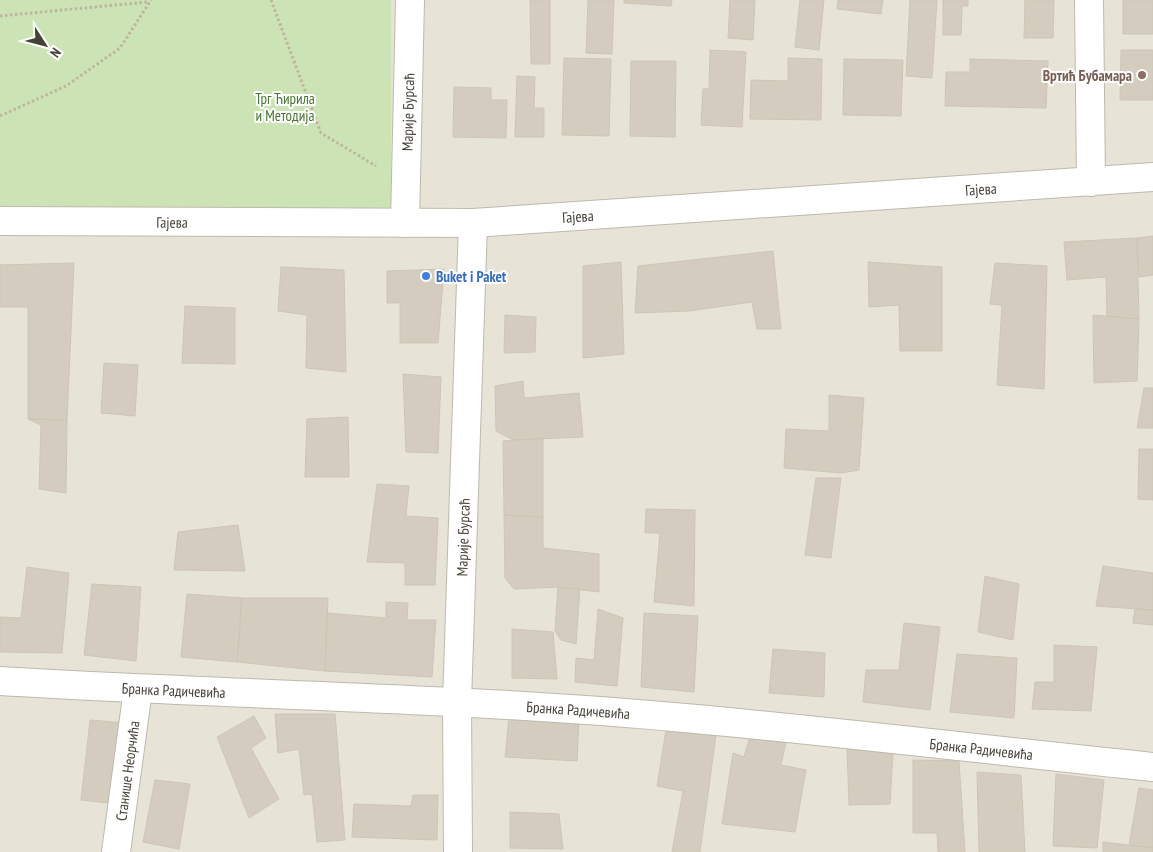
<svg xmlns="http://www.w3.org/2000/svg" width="1153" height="852" font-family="'PT Sans Narrow',sans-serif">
	<rect width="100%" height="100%" fill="#f3f0e9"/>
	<!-- residential -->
	<path fill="#e7e3d7" d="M0 0H1153V852H0Z"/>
	<!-- green -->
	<path fill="#cce4b5" d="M0 0H391V214L0 208Z"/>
	<!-- building -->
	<path fill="#d4cdbf" stroke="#cec5b3" d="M530 0H550V64H531Z
		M588 0H614L612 54 586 53Z
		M624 0H672L671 6 624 3Z
		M730 0H755L753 40 728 38Z
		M800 0H824L819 50 795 47Z
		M838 0H883L881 14 837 9Z
		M910 0H937L932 78 906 76Z
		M943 0H968V6H962L961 35H943Z
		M1025 0H1054L1053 38H1024Z
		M1123 0H1153V34H1123Z
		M710 50 746 52 742 127 701 125 703 89H709Z
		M1121 50H1153V100H1120Z
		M564 58 611 59 609 136 562 135Z
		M788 58 822 59 821 120 750 119 751 80 788 81Z
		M844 59 903 60 901 116 843 115Z
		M970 59 1048 61 1046 108 945 106 946 72H970Z
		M631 61H676L675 137 630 136Z
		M517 76 535 77 534 108H544V137H515Z
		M454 87 491 88V100H507L506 138 453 137Z
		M1153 236V275L1139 277 1137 238Z
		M1137 238 1139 319 1107 316 1106 277 1067 280 1064 242Z
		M773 251 781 329H757L752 302 689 311 635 313 638 266Z
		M621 262 624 354 583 358V266Z
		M868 262 942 267V351H900L899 305 869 307Z
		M74 263 67 420 28 419V307H0V265Z
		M995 263 1047 266 1044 389 997 385 1002 305 990 304Z
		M281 267 344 270 346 372 306 368 307 315 278 311Z
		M444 269 438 343H400V303H387V271Z
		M185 306 235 308V364L182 363Z
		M505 315 536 317 535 352 504 353Z
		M1093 315 1139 319 1137 381 1094 383Z
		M104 363 138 365 135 416 101 413Z
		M403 374 441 377 438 453 406 452Z
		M523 381 524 398 579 393 583 437 513 440 496 431 495 386Z
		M1144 388H1153V428H1137Z
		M829 395 864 398 859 470 841 473 784 468 786 429 829 431Z
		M348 417 349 477H305L307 419Z
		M28 419 67 420 66 493 39 489 41 425Z
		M543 438V517L504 515 503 441Z
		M1139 449H1153V500L1138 499Z
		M816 478H841L831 558 805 555Z
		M377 484 409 486 406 516 438 518 435 585H405V563L367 562Z
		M646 509 695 510 694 606 654 602 660 533H645Z
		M504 515 543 517V548L599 554V592L558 587 514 589 505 578Z
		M238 525 245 571 174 570 178 532Z
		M1103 566 1153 573V610L1096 606Z
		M27 567 69 573 62 653 0 652V617L21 618Z
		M985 576 1019 584 1013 640 978 632Z
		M92 584 141 587 136 661 84 655Z
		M558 587 580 589 576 644 561 640 555 631Z
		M187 594 242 598 237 662 181 657Z
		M242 598H328L325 671 237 662Z
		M386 602 408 603 407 620H436L432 677 325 671 327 613 386 618Z
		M598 609 623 618 617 686 575 682 576 658 594 660Z
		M1135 609 1153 610V625L1133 623Z
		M644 613 698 616 694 692 641 687Z
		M904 623 940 627 930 710 863 702 866 670H899Z
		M512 629 553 632 557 679 512 678Z
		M1054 645 1097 647 1091 711 1032 709 1035 682H1054Z
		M773 649 825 653 824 697 769 693Z
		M957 654 1017 658 1014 718 950 712Z
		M275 714H335L345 840 317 842 312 794 304 795 299 749 278 753Z
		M254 716 266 738 251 748 279 799 249 818 217 737Z
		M509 717 579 720 577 761 505 757Z
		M90 720 125 723 117 804 81 800Z
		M667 724 717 728 700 852H672L683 791 657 786Z
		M750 736 786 743 781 765 806 770 795 832 722 824 733 753 744 757Z
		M847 748 893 753 890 804 849 805Z
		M913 760 959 761 965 852H938L937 833H913Z
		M977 772 1021 775 1025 852H979Z
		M1056 774 1104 780 1097 848 1053 846Z
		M155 780 190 784 179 849 143 842Z
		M1139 788 1153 790V848L1129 845Z
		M413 795H438L437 840 352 837 354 804 411 806Z
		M510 812 559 814 563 849 510 848Z
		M1103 842 1153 848V852H1103Z"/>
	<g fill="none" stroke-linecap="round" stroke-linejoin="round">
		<!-- minor casing -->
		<g stroke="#beb9ac" stroke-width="30">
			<g id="minor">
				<path d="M1089 0 1091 182"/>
				<path id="s1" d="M0 221 473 223 1153 177"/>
				<path id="s2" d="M405 223 410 0"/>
				<path id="s3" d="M0 681C228 695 457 697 685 718 841 732 997 751 1153 767"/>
				<path id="s4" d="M116 852 138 689"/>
				<path id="s5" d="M458 852 457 702 473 223"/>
			</g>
		</g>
		<!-- path -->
		<path stroke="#bfb59e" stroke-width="3" stroke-dasharray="2.5 2.5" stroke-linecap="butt" d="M271 0 321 133 376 166
			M0 16 147 2
			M0 116 66 86 120 48 151 0"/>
		<!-- minor -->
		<use href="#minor" stroke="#fff" stroke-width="28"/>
	</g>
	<!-- markers -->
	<circle fill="#8d6e63" stroke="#fff" stroke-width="2" cx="1142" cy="75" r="5"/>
	<circle fill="#3f7fe0" stroke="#fff" stroke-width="2" cx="426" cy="276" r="5"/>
	<g text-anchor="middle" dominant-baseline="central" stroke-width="4" stroke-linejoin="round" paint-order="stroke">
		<!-- education labels -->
		<g font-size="15" font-weight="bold" fill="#785e54" stroke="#fff" text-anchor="end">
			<text x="1132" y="75">Вртић Бубамара</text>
		</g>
		<!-- park labels -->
		<g font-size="15" fill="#45742f" stroke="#fff">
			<text x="285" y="98">Трг Ћирила<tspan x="285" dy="17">и Методија</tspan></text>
		</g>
		<!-- street labels -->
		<g font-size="15" fill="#464138" stroke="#fff">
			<text stroke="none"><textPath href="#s2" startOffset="111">Марије Бурсаћ</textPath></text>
			<text stroke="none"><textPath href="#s1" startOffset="982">Гајева</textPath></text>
			<text stroke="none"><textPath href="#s1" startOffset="578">Гајева</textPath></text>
			<text stroke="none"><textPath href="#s1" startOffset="172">Гајева</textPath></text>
			<text stroke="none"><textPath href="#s5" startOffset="315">Марије Бурсаћ</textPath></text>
			<text stroke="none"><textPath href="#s3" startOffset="174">Бранка Радичевића</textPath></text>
			<text stroke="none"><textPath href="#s3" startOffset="579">Бранка Радичевића</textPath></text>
			<text stroke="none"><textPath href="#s3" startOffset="984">Бранка Радичевића</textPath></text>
			<text stroke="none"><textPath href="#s4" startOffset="82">Станише Неорчића</textPath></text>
		</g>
		<!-- shop labels -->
		<g font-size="15" font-weight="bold" fill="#366cbe" stroke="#fff" text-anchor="start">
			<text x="436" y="276">Buket i Paket</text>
		</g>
	</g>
	<!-- north arrow -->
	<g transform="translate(45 45) rotate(126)" stroke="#ffffff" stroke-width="4" paint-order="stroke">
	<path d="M0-4L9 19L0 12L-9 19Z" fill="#464138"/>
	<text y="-8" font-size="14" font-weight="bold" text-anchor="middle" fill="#464138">N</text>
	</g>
</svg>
